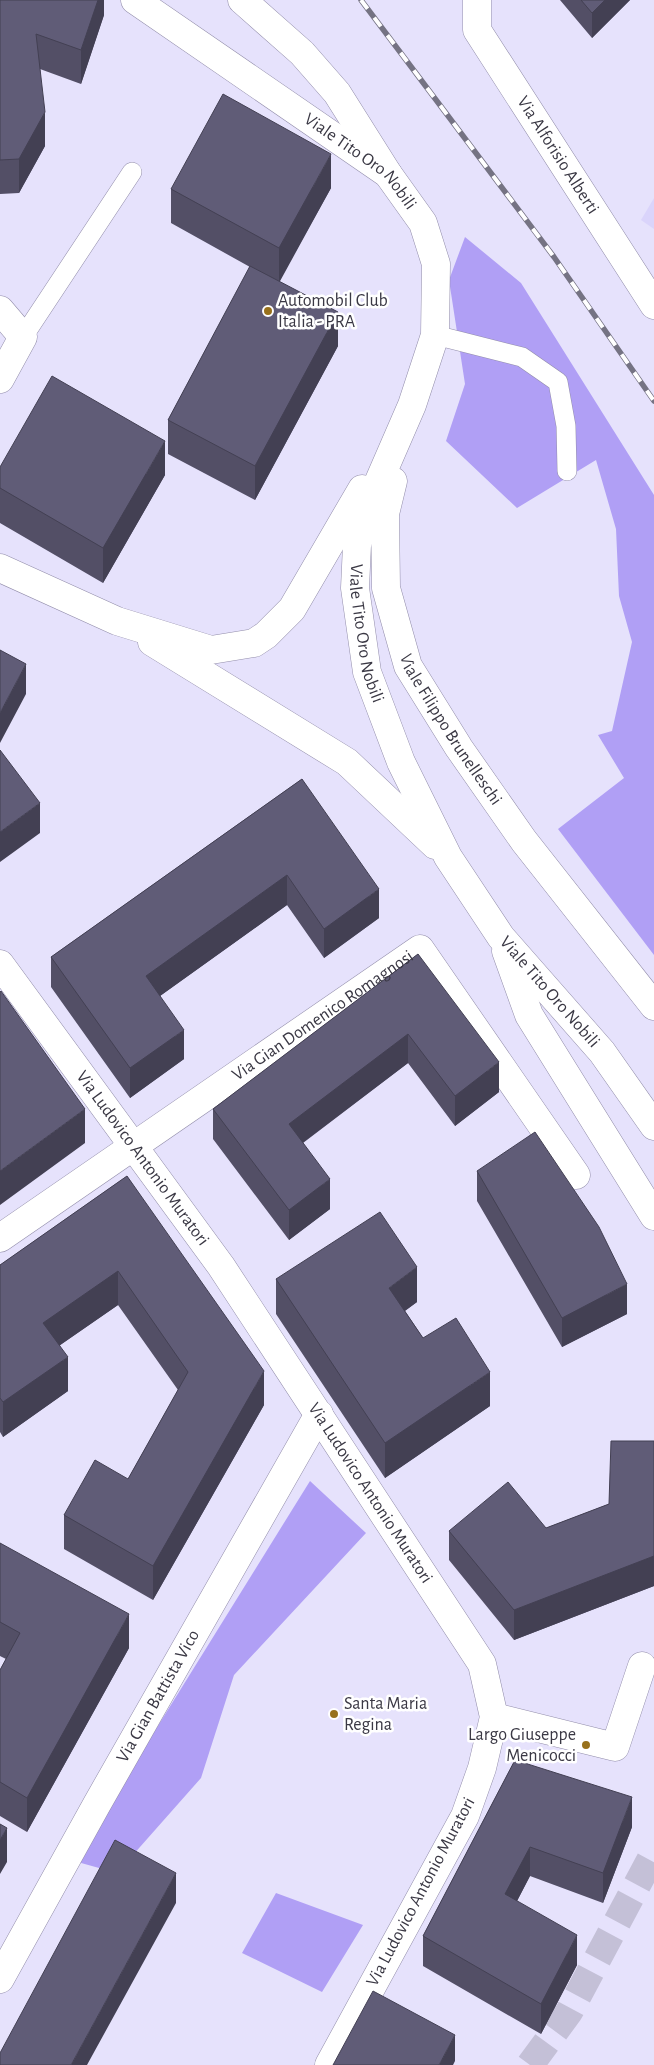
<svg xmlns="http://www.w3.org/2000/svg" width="654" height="2065" font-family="'Alegreya Sans',sans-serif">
	<rect width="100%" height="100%" fill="#e6e2fc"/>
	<!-- built -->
	<path fill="#dad4fb" d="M654 198V229L641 220Z"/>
	<!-- forest -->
	<path fill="#b09ff5" d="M465 237 521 283 654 495V955L558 829 624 778 598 735 612 731 632 642 619 596 616 529 596 460 517 508 446 441 465 384 449 280Z
		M310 1481 366 1533 234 1675 201 1778 117 1873 74 1861Z
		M276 1893 363 1925 322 1992 242 1953Z"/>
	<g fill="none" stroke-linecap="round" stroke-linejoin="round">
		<!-- secondary-tunnel -->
		<path stroke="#c4c0d7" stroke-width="28" stroke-dasharray="28 14" stroke-linecap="butt" d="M530 2065 569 2012 654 1853"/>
		<!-- lane casing -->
		<g stroke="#928daa" stroke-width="20">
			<path id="lane" d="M435 335 522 357 558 382 566 426 567 471
				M23 337 132 172"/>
		</g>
		<!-- street casing -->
		<g stroke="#928daa" stroke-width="29">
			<g id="street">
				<path d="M242 0 302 53 337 93 388 174"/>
				<path id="s1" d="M477 0V30L654 305"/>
				<path id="s2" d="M0 964 221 1266 482 1664 494 1717 482 1768 465 1816 329 2065"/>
				<path id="s3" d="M0 1238 420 949 576 1175"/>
				<path d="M494 1717 615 1747 642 1666"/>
				<path id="s4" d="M0 1979 97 1804 319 1414"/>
			</g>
		</g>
		<!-- secondary casing -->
		<g stroke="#928daa" stroke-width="29">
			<g id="secondary">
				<path id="s5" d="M135 0 388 174 423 223 436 264 435 335 412 405 369 504 357 545 355 588 367 672 401 762 448 857 501 937 602 1052 654 1126"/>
				<path d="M0 310 23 337 0 379"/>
				<path id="s6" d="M393 481 385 514 386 588 408 666 459 748 524 841 654 1006"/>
				<path d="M0 568 117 621 211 650 254 643 266 635 292 609 362 489"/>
				<path d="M152 642 347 762 435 845"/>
				<path d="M506 951 529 1015 654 1216"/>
			</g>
		</g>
		<!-- lane -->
		<use href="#lane" stroke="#fff" stroke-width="19"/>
		<!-- street -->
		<use href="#street" stroke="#fff" stroke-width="28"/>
		<!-- secondary -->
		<use href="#secondary" stroke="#fff" stroke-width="28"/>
		<!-- rail casing -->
		<g stroke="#757383" stroke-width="5.5">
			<path id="rail" d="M361 0 554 257 654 401"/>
		</g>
		<!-- rail -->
		<use href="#rail" stroke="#fff" stroke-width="4" stroke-dasharray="11" stroke-linecap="butt"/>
	</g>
	<!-- wall -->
	<path fill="#534f66" d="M0 0H104V15L81 84 40 69 45 146 19 193 0 194Z
		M560 0H630L592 38Z
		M331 188 279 281 338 346 255 500 168 454V420L250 267 171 223V189Z
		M0 467 165 475 103 583 0 523Z
		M302 779 379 918 324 958 287 905 160 996 184 1059 130 1098 51 987V957Z
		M418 954 499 1092 455 1126 408 1063 303 1143 330 1209 289 1240 213 1139V1109Z
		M477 1171 627 1314 562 1347 477 1201Z
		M127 1176 264 1405 153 1600 64 1549V1515L128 1479 178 1390 118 1305 60 1345 68 1391 3 1437 0 1432V1265Z
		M276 1279 417 1302 405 1311 423 1338 490 1406 385 1478 276 1314Z
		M654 1441V1586L514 1640 449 1560V1531L546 1528 609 1504Z
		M0 1543 129 1648 27 1832 0 1816V1670L6 1659 0 1656Z
		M515 1760 632 1827 603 1903 530 1876 517 1901 577 1965 541 2034 423 1966V1936Z"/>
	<!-- shaded-wall -->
	<path fill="#434053" d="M98 0H104V15L81 84V50Z
		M605 0H630L592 38V13Z
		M45 112V146L19 193V159Z
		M331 154V188L279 283V248Z
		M338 312V346L255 500V466Z
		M165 441V475L103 583V548Z
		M26 664V694L0 743V713Z
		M40 803V833L0 862V832Z
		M287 875V905L146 1006V976Z
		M379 889V918L324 958V929Z
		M184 1030V1059L130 1098V1068Z
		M408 1034V1063L289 1153V1124Z
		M499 1062V1092L455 1126V1096Z
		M85 1109V1143L0 1205V1171Z
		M330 1179V1209L289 1240V1210Z
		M417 1267V1302L389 1322V1288Z
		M118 1271V1305L43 1357V1323Z
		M627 1284V1314L562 1347V1318Z
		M68 1357V1391L3 1437V1402Z
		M264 1371V1405L153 1600V1566Z
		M490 1372V1406L385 1478V1443Z
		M654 1556V1586L514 1640V1610Z
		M129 1614V1648L27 1832V1798Z
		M632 1797V1827L603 1903V1873Z
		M7 1828V1862L0 1874V1840Z
		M530 1847V1876L505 1924V1894Z
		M176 1873V1903L87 2065H71Z
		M577 1935V1965L541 2034V2004Z
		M455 2035V2061L453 2065H439Z"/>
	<!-- building -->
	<path fill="#605c77" stroke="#434053" d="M0 0H98L81 50 36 34 45 112 19 159 0 160Z
		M581 0H605L592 13Z
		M223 94 331 154 279 248 171 189Z
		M250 266 338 312 255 466 168 420Z
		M52 376 165 441 103 548 0 488V467Z
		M0 650 26 664 0 713Z
		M0 750 40 803 0 832Z
		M302 779 379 889 324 929 287 875 146 976 184 1030 130 1068 51 957Z
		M418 954 499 1062 455 1096 408 1034 289 1124 330 1179 289 1210 213 1109Z
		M1 991 85 1109 0 1171V992Z
		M535 1132 599 1227 627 1284 562 1318 477 1171Z
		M127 1176 264 1371 153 1566 64 1515 95 1460 128 1479 188 1372 118 1271 43 1323 68 1357 3 1402 0 1398V1265Z
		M380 1212 417 1267 389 1288 423 1338 456 1318 490 1372 385 1443 276 1279Z
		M611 1441H654V1556L514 1610 449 1531 508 1482 546 1528 609 1504Z
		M0 1543 129 1614 27 1798 0 1782V1670L20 1633 0 1622Z
		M515 1760 632 1797 603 1873 530 1847 505 1894 577 1935 541 2004 423 1936Z
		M0 1824 7 1828 0 1840Z
		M115 1840 176 1873 71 2065H0V2053Z
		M373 1991 455 2035 439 2065H333Z"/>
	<!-- markers -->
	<g fill="#98711c" stroke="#fff" stroke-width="2">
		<circle cx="268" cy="311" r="5"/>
		<circle cx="334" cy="1714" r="5"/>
		<circle cx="586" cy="1745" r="5"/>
	</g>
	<g text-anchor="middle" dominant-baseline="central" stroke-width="5" stroke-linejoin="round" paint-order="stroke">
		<!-- street labels -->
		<g font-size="18" fill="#3a3844" stroke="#fff">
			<text stroke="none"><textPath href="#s1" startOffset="179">Via Alforisio Alberti</textPath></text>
			<text stroke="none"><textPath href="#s5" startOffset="278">Viale Tito Oro Nobili</textPath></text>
			<text stroke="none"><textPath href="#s5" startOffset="795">Viale Tito Oro Nobili</textPath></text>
			<text stroke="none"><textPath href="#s6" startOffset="265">Viale Filippo Brunelleschi</textPath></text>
			<text stroke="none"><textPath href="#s5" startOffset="1205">Viale Tito Oro Nobili</textPath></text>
			<text stroke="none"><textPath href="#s3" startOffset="392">Via Gian Domenico Romagnosi</textPath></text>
			<text stroke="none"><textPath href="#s2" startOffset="241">Via Ludovico Antonio Muratori</textPath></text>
			<text stroke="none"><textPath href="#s2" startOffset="646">Via Ludovico Antonio Muratori</textPath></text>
			<text stroke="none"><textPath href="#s4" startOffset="324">Via Gian Battista Vico</textPath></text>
			<text transform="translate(421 1892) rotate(-62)">Via Ludovico Antonio Muratori</text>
		</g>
		<!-- poi labels -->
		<g font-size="18" fill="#3a3844" stroke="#fff" text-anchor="start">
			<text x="278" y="301">Automobil Club<tspan x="278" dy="21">Italia - PRA</tspan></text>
			<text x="344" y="1704">Santa Maria<tspan x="344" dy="21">Regina</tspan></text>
			<text x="576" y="1735" text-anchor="end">Largo Giuseppe<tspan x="576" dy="21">Menicocci</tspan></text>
		</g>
	</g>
</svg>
